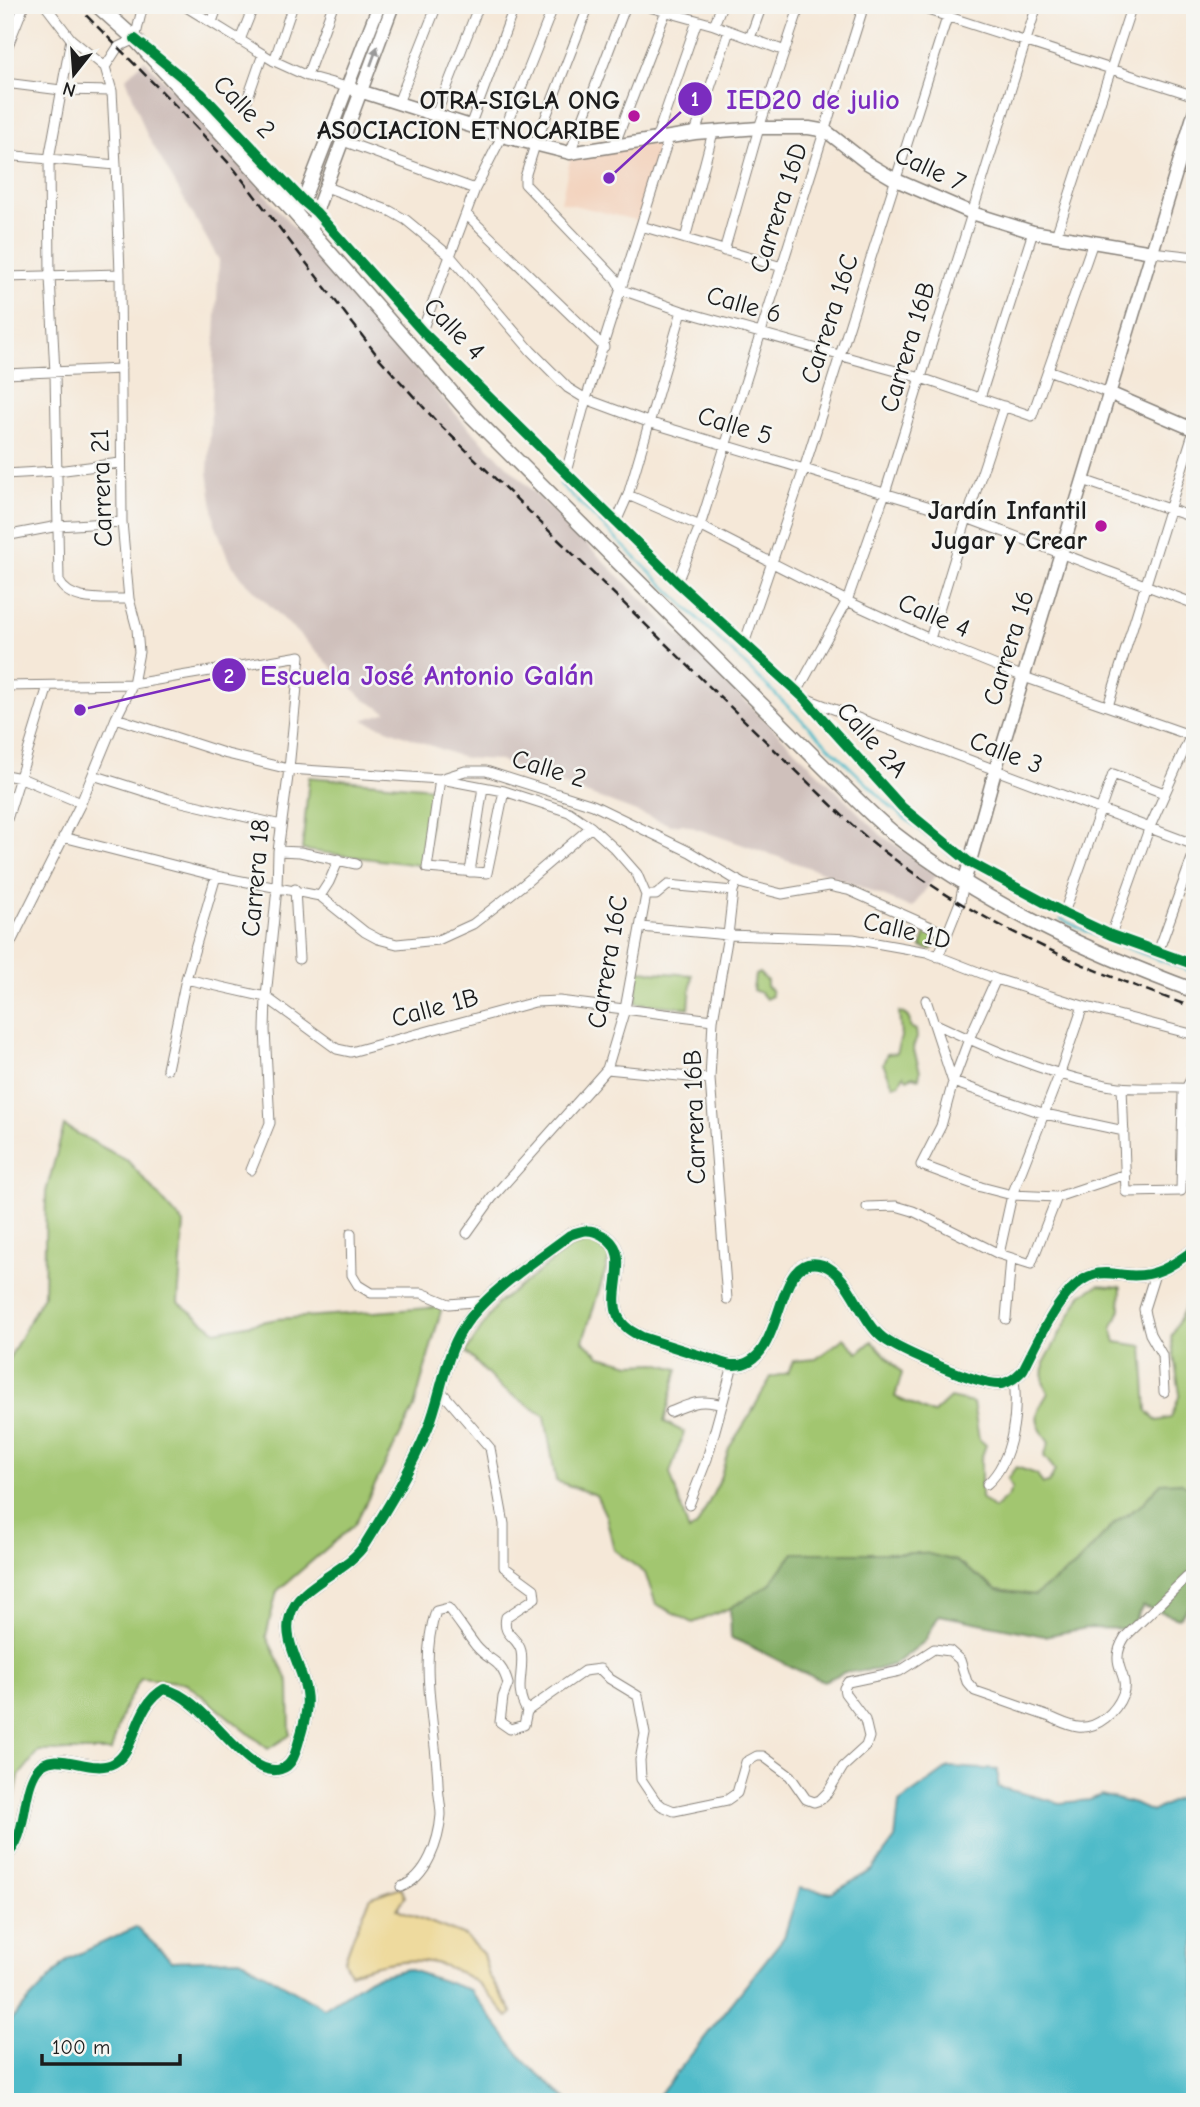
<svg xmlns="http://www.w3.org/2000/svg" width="1200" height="2107" font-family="'Comic Neue',sans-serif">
	<rect width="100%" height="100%" fill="#f6f6f2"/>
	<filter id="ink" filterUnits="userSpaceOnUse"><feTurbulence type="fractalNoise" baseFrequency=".0143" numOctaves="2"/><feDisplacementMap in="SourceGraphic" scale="14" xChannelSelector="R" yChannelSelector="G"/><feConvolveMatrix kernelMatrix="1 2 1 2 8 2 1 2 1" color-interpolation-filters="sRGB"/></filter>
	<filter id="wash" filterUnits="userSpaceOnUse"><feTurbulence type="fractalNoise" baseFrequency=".00686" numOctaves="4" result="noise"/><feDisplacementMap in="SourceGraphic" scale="28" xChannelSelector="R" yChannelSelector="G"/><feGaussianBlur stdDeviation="1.57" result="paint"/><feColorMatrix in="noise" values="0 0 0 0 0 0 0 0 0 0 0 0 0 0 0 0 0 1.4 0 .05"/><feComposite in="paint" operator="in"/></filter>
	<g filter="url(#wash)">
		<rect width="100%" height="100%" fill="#f5e8d8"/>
		<!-- built -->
		<path fill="#f3d4bf" d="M664 141 639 221 561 202 571 155Z"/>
		<!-- industrial -->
		<path fill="#cfc0bb" d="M144 60 227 145 275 206 463 422 881 835 937 874 912 908 836 877 683 824 671 825 497 760 464 758 363 720 387 712 365 700 245 581 229 561 215 523 208 472 219 260 146 133 126 78Z"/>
		<!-- green -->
		<path fill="#a2c670" stroke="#5f7146" stroke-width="2" d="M309 777 433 788 425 866 302 850Z
			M928 928 935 930C937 939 937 944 931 950L921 947Z
			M638 971 692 975 689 1008 636 1003Z
			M759 973 767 981V987L771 990 772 996 766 999 761 993 753 990 755 975Z
			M899 1012C907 1015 911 1018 910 1027L916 1030 917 1038 913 1047 920 1071 919 1078 913 1076 907 1079 904 1075 899 1084 893 1085 883 1064 887 1054 896 1053 901 1037Z
			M64 1126 128 1161 184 1224 178 1302 216 1331 277 1319 442 1307 414 1408 355 1524 277 1591 266 1636 289 1682 290 1735 268 1749 186 1683 141 1678 124 1708 111 1751H39L19 1776 10 1823 5 1824V1366L44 1294 46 1192Z
			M592 1241 610 1256 583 1341 600 1356 631 1364 657 1363 678 1369 664 1422 684 1432 670 1473 689 1532 697 1526 719 1482 729 1448 750 1415 771 1377 788 1373 793 1361 816 1359 844 1338 858 1353 872 1341 902 1373 895 1397 933 1414 950 1398 973 1403 979 1439 986 1445 981 1459V1498L994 1509 1008 1496 1012 1488 1007 1479 1016 1467 1037 1474 1043 1484 1049 1483 1055 1470 1044 1456 1049 1443C1033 1421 1034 1415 1048 1393L1043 1382 1044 1363 1081 1295 1099 1285 1121 1287 1120 1309 1112 1329 1116 1342 1143 1346 1147 1411 1157 1421 1171 1418 1180 1394 1171 1337 1195 1287V1491L1161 1483 1140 1506 1116 1522 1075 1566 1035 1595 997 1590 956 1561 794 1553 769 1585 730 1608 693 1623 656 1604 645 1573 614 1550 606 1516 596 1495 556 1481 545 1416 500 1387 466 1352 497 1304 571 1247Z"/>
		<!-- forest -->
		<path fill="#81ab62" stroke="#4e643f" stroke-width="2" d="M1180 1482 1195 1491V1599L1179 1618 1143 1606 1129 1629 1087 1628 1044 1636 939 1615 925 1641 895 1664 875 1670 845 1672 824 1681C791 1670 763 1650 731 1638L730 1608 769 1585 794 1553H925L956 1561 997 1590 1035 1595 1075 1566 1116 1522 1140 1506 1161 1483Z"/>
		<!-- sand -->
		<path fill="#eeda9e" stroke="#857b5d" stroke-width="2" d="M401 1887 405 1897 397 1909 465 1936 483 1954 489 1976 513 2013 508 2017C497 2005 487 1989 474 1981 432 1952 395 1958 350 1973L344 1962 354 1934 371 1897Z"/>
		<!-- water -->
		<path fill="#4fbbc9" stroke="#366c72" stroke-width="2" d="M949 1767 998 1770V1787L1060 1803 1090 1800 1101 1795 1135 1804 1152 1812 1195 1789V2102H654L784 1937 799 1888 832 1893 872 1870 895 1839 899 1803Z
			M136 1927 172 1961 240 1959 324 2008 370 1978 407 1969 470 1990 527 2064 570 2102H5V2026L68 1959Z"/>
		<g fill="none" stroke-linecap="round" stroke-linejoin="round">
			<!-- stream -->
			<path stroke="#4fbbc9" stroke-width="2.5" d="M560 484 892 808 951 855
				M1061 919 1103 939 1195 973"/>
		</g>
	</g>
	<g filter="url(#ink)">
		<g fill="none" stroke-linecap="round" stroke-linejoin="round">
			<!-- street casing -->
			<g stroke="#88827a" stroke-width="11">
				<path id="street" d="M45 5 71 39 105 67
					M183 5 274 61 307 76 347 87
					M589 5 535 145 525 177V184L616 279 622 290 682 311 921 378 1032 416 1093 242
					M642 5 714 25 785 51
					M912 5 1195 96
					M212 22 218 5
					M714 25 722 5
					M750 38 762 5
					M71 39 49 159 50 277 55 373 59 581C70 604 107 598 129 599
					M240 40 254 5
					M5 53 24 5
					M274 61 293 5
					M166 64 201 93 303 201 316 212 422 331 677 582 803 697 902 807 969 862 1064 913 1111 935 1195 965
					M307 76 333 5
					M5 83 61 90 112 91
					M247 100 263 54
					M398 103 437 5
					M436 115 479 5
					M470 126 515 5
					M695 133 729 31
					M656 139 697 21
					M343 141 475 189
					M614 146 666 11
					M570 153 626 5
					M5 155 116 165
					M326 187 390 211 406 220 451 257 531 351 568 388 586 399 648 422 967 518 1195 604
					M466 214 604 347
					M641 226 782 267
					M1056 236 1132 5
					M685 239 713 132
					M724 251 759 128 800 5
					M1152 252 1195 257
					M5 277 120 274
					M422 331 475 189 502 136 554 5
					M1048 370 1109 393
					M5 374 121 369
					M980 398 1033 232
					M566 472 586 399 669 137
					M5 474 57 471 120 463
					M1083 480 1195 518
					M628 495 700 526 847 601 930 639 1024 677 1195 737
					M616 522 628 495 682 311
					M5 536 58 526 122 522
					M677 582 700 526 864 5
					M930 639 967 518 1004 406
					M744 644 804 469 951 5
					M5 686 133 684 300 656 289 769 278 851 277 888 266 997 265 1030 270 1123 251 1170
					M797 692 847 601 885 493 1037 5
					M807 699 1195 845
					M1108 706 1195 427
					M116 718 227 754 289 769 440 779 465 771H486L593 805 690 852 743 884 782 894 829 886 848 890 947 934
					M5 775 21 778 81 803
					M93 775 169 799 281 825
					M440 779 427 868 487 873 504 791
					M441 779 504 791 569 812 591 827 615 849 637 874 646 895 625 1009 607 1069 492 1198 467 1233
					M5 826 48 686
					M63 837 216 876 320 896 365 932 378 939 397 944 438 940 473 924 524 884 591 827
					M278 851 300 852 356 864
					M470 872 483 787
					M295 889 299 959
					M646 895H656L668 885 733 891
					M320 896 329 882 339 859
					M1064 913 1113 774 1164 793
					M5 925 17 931
					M641 927 728 935 853 939 927 952 996 979 1083 1006 1195 1035
					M1111 935 1149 829 1195 726
					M1158 952 1195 850
					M5 954 81 803 116 718 133 684 139 652 137 629 129 599 122 522 120 274 116 165 112 91 105 67 118 47 135 39 143 5
					M938 957 960 902 964 883
					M186 979 266 997 337 1049 351 1052 535 1002 559 1001 713 1020
					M996 979 969 1039 953 1082 941 1126 921 1165 981 1187 1012 1195 1057 1197 1126 1174
					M926 1000 953 1082 1045 1114 1124 1131
					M936 1024C992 1050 1058 1079 1119 1087 1144 1090 1170 1086 1195 1089
					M167 1069 186 979 216 876
					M607 1069 710 1079
					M1122 1087 1126 1192 1181 1191 1183 1094 1195 1072
					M867 1207 896 1206 913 1211 999 1254 1031 1264 1057 1197
					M351 1233 352 1275 358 1285 371 1293H422L449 1304 486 1301
					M999 1254 1012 1195 1060 1073 1083 1006
					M1155 1274 1144 1309 1145 1315 1150 1334 1162 1355 1164 1392
					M727 1299 710 1079 713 1020 728 935 733 891 737 880
					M1006 1319 1011 1258
					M670 1412C691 1404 699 1398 722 1405
					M987 1484C1013 1461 1018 1412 1014 1379
					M689 1505 707 1459 733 1365
					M527 1711 584 1671 600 1669 610 1679 638 1696 645 1734 640 1760 641 1779 655 1800 662 1806 674 1811 727 1800 737 1793 746 1762 757 1756H763L790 1776 806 1799 814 1802 820 1800 828 1792 843 1767 866 1746 869 1737 865 1720 845 1693 844 1688 848 1682 900 1671 934 1649 950 1651 960 1660 967 1682 975 1691C999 1699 1023 1708 1047 1716 1056 1719 1068 1726 1078 1727 1098 1729 1116 1712 1123 1694 1130 1672 1107 1666 1125 1637L1187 1577 1195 1575
					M401 1887C427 1877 439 1841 441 1815 441 1805 438 1794 438 1783 436 1730 418 1662 436 1611L448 1608C458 1620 466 1633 476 1646 490 1663 501 1658 508 1684L503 1697 500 1722 510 1729 524 1725 527 1711C513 1688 525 1672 521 1651 517 1635 502 1637 506 1617L535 1598 534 1589 504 1567V1524L490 1448 441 1391"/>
			</g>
			<!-- secondary casing -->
			<g stroke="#88827a" stroke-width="15">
				<path id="secondary" d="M347 87 502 136 570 153 695 133 759 128H809L826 131 867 163 896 180 972 213 1033 232 1152 252
					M293 211 303 201 379 5
					M311 231 316 212 393 5
					M1109 393 1195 430
					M964 883 995 771 1195 110
					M5 1856C28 1840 21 1792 37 1770 54 1746 91 1776 114 1763 137 1750 134 1706 164 1689 207 1697 246 1781 281 1769 292 1766 295 1754 298 1744 303 1727 309 1710 306 1692 303 1668 282 1641 290 1616 298 1584 348 1572 365 1544 388 1507 412 1468 428 1428 441 1396 444 1358 463 1328 485 1293 537 1260 570 1235 582 1230 590 1228 602 1235 634 1252 607 1290 618 1316 623 1327 632 1332 642 1337 664 1344 686 1351 708 1358 716 1360 726 1365 734 1365 788 1366 771 1248 823 1265 850 1274 860 1320 883 1338 900 1351 981 1386 1001 1384 1011 1382 1016 1377 1023 1370 1038 1342 1061 1285 1093 1275 1103 1271 1115 1274 1126 1275 1155 1278 1172 1266 1195 1249"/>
			</g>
			<!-- primary casing -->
			<g stroke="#88827a" stroke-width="17">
				<path id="primary" d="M97 5 135 39 293 211 471 415 831 774C851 794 871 815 893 833 984 904 1087 951 1195 991"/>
			</g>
			<!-- street -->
			<use href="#street" stroke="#fff" stroke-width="9"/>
			<!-- secondary -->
			<use href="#secondary" stroke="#fff" stroke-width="12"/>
			<!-- primary -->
			<use href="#primary" stroke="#fff" stroke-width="14"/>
			<!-- rail -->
			<path stroke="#1c1c1c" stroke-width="2.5" stroke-dasharray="10 5" stroke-linecap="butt" d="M76 5 183 113 235 170 380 359 435 420 850 823C947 910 1073 965 1195 1008"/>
			<!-- cycleway casing -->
			<g stroke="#f6f6f2" stroke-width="15">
				<path id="cycleway" d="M135 39 201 93 303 201 316 212 422 331 677 582 803 697 902 807 969 862 1064 913 1111 935 1195 965
					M5 1856C28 1840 21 1792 37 1770 54 1746 91 1776 114 1763 137 1750 134 1706 164 1689 207 1697 246 1781 281 1769 292 1766 295 1754 298 1744 303 1727 309 1710 306 1692 303 1668 282 1641 290 1616 298 1584 348 1572 365 1544 388 1507 412 1468 428 1428 441 1396 444 1358 463 1328 485 1293 537 1260 570 1235 582 1230 590 1228 602 1235 634 1252 607 1290 618 1316 623 1327 632 1332 642 1337 664 1344 686 1351 708 1358 716 1360 726 1365 734 1365 788 1366 771 1248 823 1265 850 1274 860 1320 883 1338 900 1351 981 1386 1001 1384 1011 1382 1016 1377 1023 1370 1038 1342 1061 1285 1093 1275 1103 1271 1115 1274 1126 1275 1155 1278 1172 1266 1195 1249"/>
			</g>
			<!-- cycleway -->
			<use href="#cycleway" stroke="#00873e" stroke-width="10"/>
		</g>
		<!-- one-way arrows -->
		<defs><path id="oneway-solid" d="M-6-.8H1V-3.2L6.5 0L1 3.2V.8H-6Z" transform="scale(1.75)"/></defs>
		<use fill="#999" href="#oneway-solid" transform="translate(374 56) rotate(-70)"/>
	</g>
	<!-- markers -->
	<g fill="#b5179e" stroke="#f6f6f2" stroke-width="2.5">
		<circle cx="634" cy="116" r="7"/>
		<circle cx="1101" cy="526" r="7"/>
	</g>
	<g text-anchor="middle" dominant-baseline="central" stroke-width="5" stroke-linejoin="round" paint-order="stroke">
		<!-- poi labels -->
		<g font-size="26" font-weight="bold" fill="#1c1c1c" stroke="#f6f6f2" text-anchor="end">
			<text x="620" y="101">OTRA-SIGLA ONG<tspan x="620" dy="30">ASOCIACION ETNOCARIBE</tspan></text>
			<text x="1087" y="511">Jardín Infantil<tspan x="1087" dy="30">Jugar y Crear</tspan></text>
		</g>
		<!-- street labels -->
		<g font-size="26" fill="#1c1c1c" stroke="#f6f6f2">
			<text transform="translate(244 107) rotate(46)">Calle 2</text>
			<text transform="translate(930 169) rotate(25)">Calle 7</text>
			<text transform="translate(779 208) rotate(-72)">Carrera 16D</text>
			<text transform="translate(744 305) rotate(16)">Calle 6</text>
			<text transform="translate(830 319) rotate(-72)">Carrera 16C</text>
			<text transform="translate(454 329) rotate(46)">Calle 4</text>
			<text transform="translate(908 347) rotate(-73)">Carrera 16B</text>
			<text transform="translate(735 426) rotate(17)">Calle 5</text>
			<text transform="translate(102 488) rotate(-92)">Carrera 21</text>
			<text transform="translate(934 616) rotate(23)">Calle 4</text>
			<text transform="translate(1009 648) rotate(-73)">Carrera 16</text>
			<text transform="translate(872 740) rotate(48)">Calle 2A</text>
			<text transform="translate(1006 753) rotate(21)">Calle 3</text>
			<text transform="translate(549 769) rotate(17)">Calle 2</text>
			<text transform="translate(256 878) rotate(-85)">Carrera 18</text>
			<text transform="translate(907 931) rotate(13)">Calle 1D</text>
			<text transform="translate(608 962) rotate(-80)">Carrera 16C</text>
			<text transform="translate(435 1008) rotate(-15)">Calle 1B</text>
			<text transform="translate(695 1117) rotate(-92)">Carrera 16B</text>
		</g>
	</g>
	<!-- callouts -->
	<path fill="none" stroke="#7b2cbf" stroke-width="2.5" d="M609 178L695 99M80 710L229 675"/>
	<g fill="#7b2cbf" stroke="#f6f6f2" stroke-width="2.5">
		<circle cx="609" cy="178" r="7"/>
		<circle cx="80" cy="710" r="7"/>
		<circle cx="695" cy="99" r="18"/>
		<circle cx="229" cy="675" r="18"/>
	</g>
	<g font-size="21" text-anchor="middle" font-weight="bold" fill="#fff">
		<text x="695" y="106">1</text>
		<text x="229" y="683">2</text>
	</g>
	<g font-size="28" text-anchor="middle" font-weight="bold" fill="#7b2cbf" stroke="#f6f6f2" stroke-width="5" stroke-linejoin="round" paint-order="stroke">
		<text x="813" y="109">IED20 de julio</text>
		<text x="427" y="685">Escuela José Antonio Galán</text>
	</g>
	<!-- margin -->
	<rect width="1200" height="2107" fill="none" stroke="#f6f6f2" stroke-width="28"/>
	<!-- north arrow -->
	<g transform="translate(74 74) rotate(197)" stroke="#f6f6f2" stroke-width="5" paint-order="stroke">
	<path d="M0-5L12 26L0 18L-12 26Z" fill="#1c1c1c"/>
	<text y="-10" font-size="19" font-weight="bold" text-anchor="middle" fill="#1c1c1c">N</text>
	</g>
	<!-- scale -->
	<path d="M42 2054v10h138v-10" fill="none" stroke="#1c1c1c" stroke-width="3.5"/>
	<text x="52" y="2054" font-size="21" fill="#1c1c1c" stroke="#f6f6f2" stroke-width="5" paint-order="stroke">100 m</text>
</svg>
